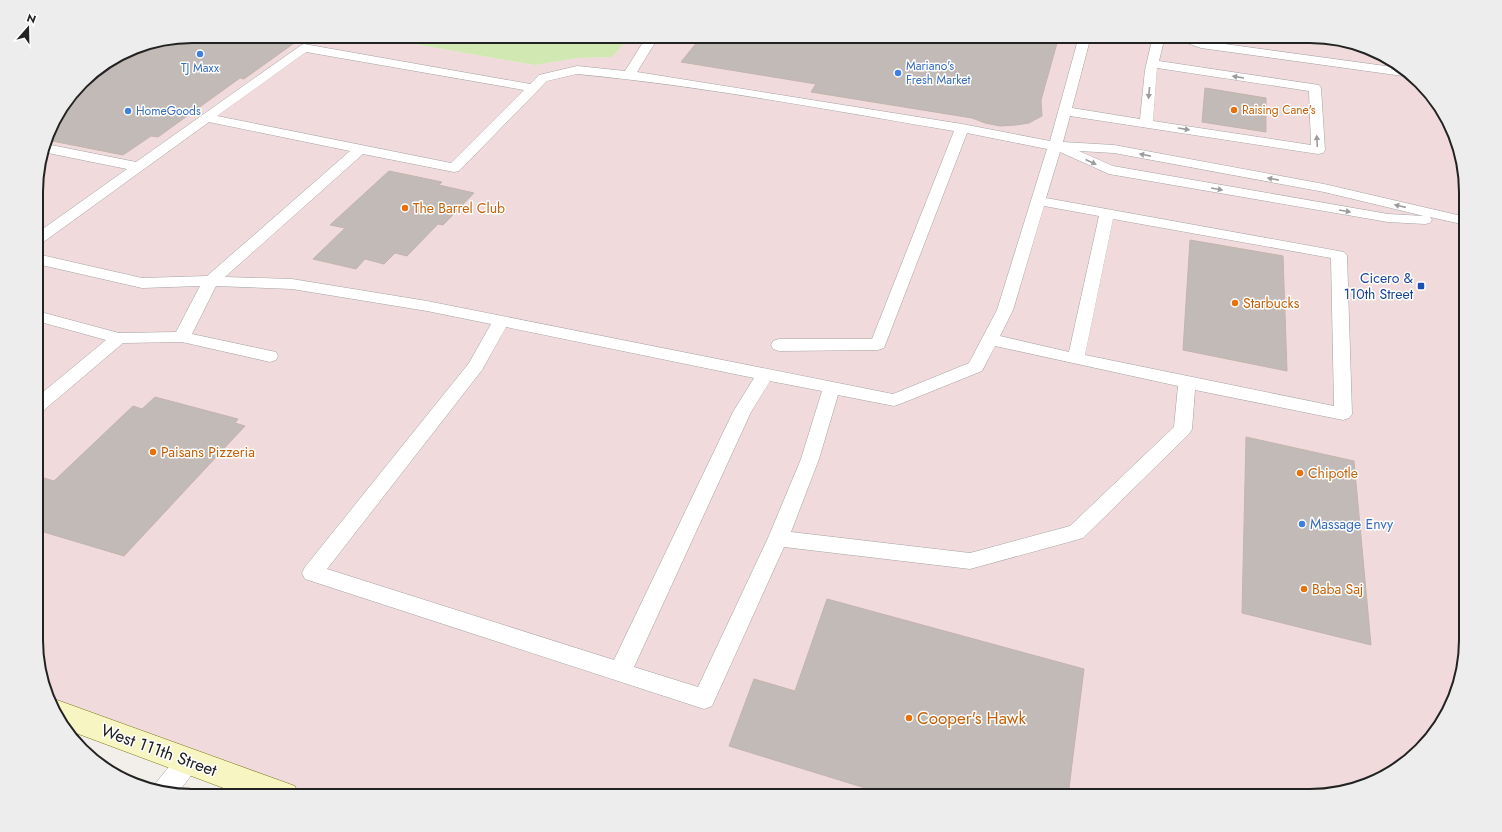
<svg xmlns="http://www.w3.org/2000/svg" width="1502" height="832" font-family="Jost,sans-serif">
	<rect width="100%" height="100%" fill="#f2eee9"/>
	<!-- commercial -->
	<path fill="#f1dadb" d="M192 36H369L535 65 577 58 612 57 631 36H1310L1350 41 1388 57 1440 106 1458 142 1466 182V650L1445 718 1396 770 1360 788 1320 796H284L57 713 37 660V172L52 123 89 75 133 48Z"/>
	<!-- grass -->
	<path fill="#d1e8b3" d="M369 36H631L612 57 577 58 535 65Z"/>
	<!-- water -->
	<path fill="#add6dc" d="M483 36H531L529 41 521 42Z"/>
	<!-- building -->
	<path fill="#c2bab6" stroke="#c3b4ac" d="M192 36H304L244 79 240 78 158 137 151 136 123 155 47 140 52 123 89 75 133 48Z
		M702 36H1059L1041 100 1042 116 1029 123 1016 125 1000 126 985 123 972 118 811 92 816 84 681 62Z
		M1205 88 1266 98V132L1202 122Z
		M389 171 442 182 439 185 474 193 443 225 438 224 407 256 395 253 384 264 365 259 356 269 313 259 345 228 330 225Z
		M1190 240 1283 256 1287 371 1183 350Z
		M155 397 238 419 235 423 245 426 124 556 37 530V476L54 481 133 406 142 409Z
		M1246 437 1354 461 1371 645 1242 613Z
		M827 599 1084 669 1068 796H891L729 746 754 679 795 691Z"/>
	<g fill="none" stroke-linecap="round" stroke-linejoin="round">
		<!-- service casing -->
		<g stroke="#a3a3a3" stroke-width="1">
			<path id="service" d="M649 36H662L653 46 637 72 962 124 1050 141 1079 36H1091L1072 108 1140 119 1145 70 1153 36H1165L1159 61 1319 85 1321 88 1325 150 1323 153 1318 154 1070 116 1063 142 1114 145 1324 184 1466 217V225L1430 217 1432 220 1430 223 1425 224 1388 222 1109 174 1060 152 1046 198 1344 252 1347 255 1352 414 1349 418 1343 420 1195 390 1192 429 1189 434 1083 538 1076 540 970 569 784 547 712 706 704 709 305 579 302 573 305 567 469 363 491 324 427 311 292 289 216 286 192 334 276 352 278 356 276 360 270 362 182 342 123 343 43 411 37 413V397L106 340 37 321V311L119 333 176 332 200 286 142 288 37 264V254L142 278 207 276 350 151 209 122 42 243 37 244V233L127 169 43 152 46 144 136 162 300 46 304 44 530 84 539 75 577 66 625 71 642 44ZM306 52 524 90 451 163 217 116ZM1157 68 1309 91 1311 145 1153 121ZM577 74C704 86 829 110 954 131L872 339H779L773 341 771 345 773 349 779 351 878 350 884 348 967 133 1047 149 997 310 969 363 893 394 427 301 292 279 225 277 363 154 454 172 459 171 547 81ZM1079 151 1114 153 1324 192 1424 216 1388 214 1113 166ZM1044 206 1099 216 1069 352 1000 336 1013 310ZM1113 219 1331 258 1334 406 1085 355ZM506 327 754 378 733 412 614 660 327 569 482 370ZM995 346 1178 386 1174 427 1070 526 970 553 791 532 819 459 838 395 894 406 900 404 982 371ZM770 381 822 391 801 459 768 538 698 687 634 667 751 412Z
				M1171 36H1188L1203 41 1400 68 1407 75 1403 76 1201 48 1173 38Z
				M188 750 196 753 200 761 196 769 177 794 152 791 155 784 180 753Z"/>
		</g>
		<!-- secondary casing -->
		<g stroke="#74770b" stroke-width="1">
			<path id="secondary" d="M57 700 284 782 295 786 299 796H245L65 729 62 726 53 702Z"/>
		</g>
		<!-- service -->
		<use href="#service" fill="#fff" fill-rule="evenodd"/>
		<!-- secondary -->
		<use href="#secondary" fill="#f7f5c2" fill-rule="evenodd"/>
	</g>
	<!-- one-way arrows -->
	<defs><path id="oneway-solid" d="M-6-.8H1V-3.2L6.5 0L1 3.2V.8H-6Z"/></defs>
	<g fill="#9c9c9c">
		<use href="#oneway-solid" transform="translate(1238 77) rotate(-171)"/>
		<use href="#oneway-solid" transform="translate(1149 93) rotate(96)"/>
		<use href="#oneway-solid" transform="translate(1184 129) rotate(9)"/>
		<use href="#oneway-solid" transform="translate(1317 141) rotate(-93)"/>
		<use href="#oneway-solid" transform="translate(1145 155) rotate(-169)"/>
		<use href="#oneway-solid" transform="translate(1091 162) rotate(24)"/>
		<use href="#oneway-solid" transform="translate(1273 179) rotate(-169)"/>
		<use href="#oneway-solid" transform="translate(1217 189) rotate(10)"/>
		<use href="#oneway-solid" transform="translate(1400 206) rotate(-167)"/>
		<use href="#oneway-solid" transform="translate(1345 211) rotate(10)"/>
	</g>
	<!-- markers -->
	<g fill="#3f7fe0" stroke="#fff" stroke-width="1.5">
		<circle cx="200" cy="54" r="4"/>
		<circle cx="898" cy="73" r="4"/>
		<circle cx="128" cy="111" r="4"/>
		<circle cx="1302" cy="524" r="4"/>
	</g>
	<g fill="#e8710a" stroke="#fff" stroke-width="1.5">
		<circle cx="1234" cy="110" r="4"/>
		<circle cx="405" cy="208" r="4"/>
		<circle cx="1235" cy="303" r="4"/>
		<circle cx="153" cy="452" r="4"/>
		<circle cx="1300" cy="473" r="4"/>
		<circle cx="1304" cy="589" r="4"/>
		<circle cx="909" cy="718" r="4"/>
	</g>
	<rect fill="#1a4fb4" stroke="#fff" stroke-width="1.5" x="1417" y="282" width="8" height="8" rx="2"/>
	<g text-anchor="middle" dominant-baseline="central" stroke-width="3" stroke-linejoin="round" paint-order="stroke">
		<!-- far-shop labels -->
		<g font-size="12" fill="#366cbe" stroke="#fff" text-anchor="start">
			<text x="906" y="66">Mariano's<tspan x="906" dy="14">Fresh Market</tspan></text>
			<text x="200" y="68" text-anchor="middle">TJ Maxx</text>
			<text x="136" y="111">HomeGoods</text>
		</g>
		<!-- far-food labels -->
		<g font-size="12" fill="#c56008" stroke="#fff" text-anchor="start">
			<text x="1242" y="110">Raising Cane's</text>
		</g>
		<!-- food labels -->
		<g font-size="14" fill="#c56008" stroke="#fff" text-anchor="start">
			<text x="413" y="208">The Barrel Club</text>
			<text x="1243" y="303">Starbucks</text>
			<text x="161" y="452">Paisans Pizzeria</text>
			<text x="1308" y="473">Chipotle</text>
			<text x="1312" y="589">Baba Saj</text>
		</g>
		<!-- transit labels -->
		<g font-size="14" fill="#164399" stroke="#fff" text-anchor="end">
			<text x="1413" y="278">Cicero &amp;<tspan x="1413" dy="16">110th Street</tspan></text>
		</g>
		<!-- shop labels -->
		<g font-size="14" fill="#366cbe" stroke="#fff" text-anchor="start">
			<text x="1310" y="524">Massage Envy</text>
		</g>
		<!-- near-food labels -->
		<g font-size="17" fill="#c56008" stroke="#fff" text-anchor="start">
			<text x="917" y="718">Cooper's Hawk</text>
		</g>
		<!-- near-street labels -->
		<g font-size="17" fill="#222" stroke="#fff">
			<text transform="translate(159 750) rotate(20)">West 111th Street</text>
		</g>
	</g>
	<!-- crop -->
	<path d="M0 0H1502V832H0ZM192 43H1310A149 149 0 0 1 1459 192V640A149 149 0 0 1 1310 789H192A149 149 0 0 1 43 640V192A149 149 0 0 1 192 43Z" fill="#ededed" fill-rule="evenodd"/>
	<path fill="none" stroke="#222" stroke-width="2" d="M192 43H1310A149 149 0 0 1 1459 192V640A149 149 0 0 1 1310 789H192A149 149 0 0 1 43 640V192A149 149 0 0 1 192 43Z"/>
	<!-- north arrow -->
	<g transform="translate(28 28) rotate(20)" stroke="#ffffff" stroke-width="3" paint-order="stroke">
	<path d="M0-3L7 15L0 10L-7 15Z" fill="#222222"/>
	<text y="-6" font-size="11" font-weight="bold" text-anchor="middle" fill="#222222">N</text>
	</g>
</svg>
